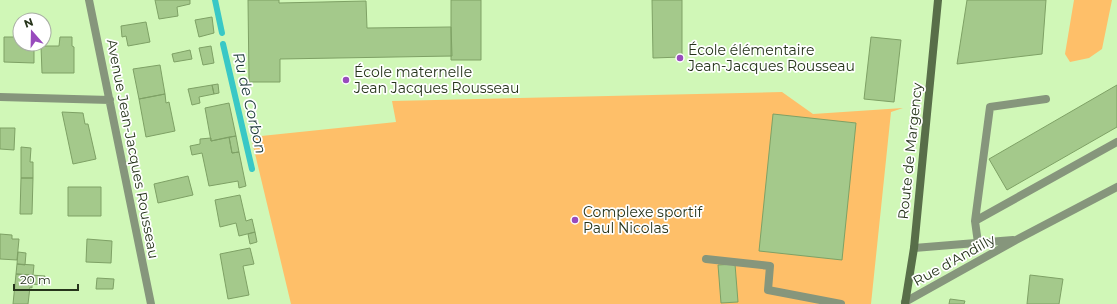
<svg xmlns="http://www.w3.org/2000/svg" width="1117" height="304" font-family="Montserrat,sans-serif">
	<rect width="100%" height="100%" fill="#d0f7b7"/>
	<!-- green -->
	<path fill="#febf69" d="M1074 0H1112L1102 49 1089 58 1070 62 1065 54Z
		M782 92 813 114 903 108 891 112 871 304H291L251 137 396 122 392 101Z"/>
	<g fill="none" stroke-linecap="round" stroke-linejoin="round">
		<!-- stream -->
		<path stroke="#39c8c6" stroke-width="6" d="M215 0 222 33
			M223 44 252 169"/>
	</g>
	<!-- building -->
	<path fill="#a4c98b" stroke="#7ea165" d="M155 0H190V4L177 7 178 16 159 19Z
		M248 0H279V3L366 1 367 28 451 27 452 56 280 59V82H249Z
		M451 0H481V60H451Z
		M652 0H682V57L653 58Z
		M967 0H1046L1042 54 957 64Z
		M212 17 214 33 199 37 195 20Z
		M146 22 150 42 128 46 126 36 122 37 121 26Z
		M4 37H20V44H34V63L4 62Z
		M60 37H72V46L74 47V73H42L41 46H59Z
		M871 37 901 40 894 102 864 99Z
		M211 46 214 63 203 65 199 48Z
		M190 50 192 59 174 62 172 54Z
		M160 65 165 94 139 99 133 69Z
		M218 84 219 93 214 94 212 85Z
		M212 85 214 94 199 97 200 103 192 105 188 89Z
		M1117 85V127L1007 190 989 159Z
		M165 94 166 103 169 102 175 131 146 137 139 99Z
		M229 103 236 136 211 141 205 108Z
		M62 112 83 113 85 124H88L96 159 73 164Z
		M773 114 856 123 842 260 759 251Z
		M0 128H15L14 150 0 149Z
		M236 136 239 152 232 153 229 137Z
		M229 137 232 153 239 152 246 186 239 188 238 181 209 186 202 153 192 155 190 146 200 144V139L211 138V141Z
		M21 147 31 148 30 162H33V178H21Z
		M188 176 193 195 158 203 154 184Z
		M21 178H33L32 214H20Z
		M68 187H101V216H68Z
		M240 195 246 221 252 219 255 232 239 236 236 223 220 227 215 200Z
		M255 232 257 242 250 244 248 234Z
		M0 234 12 235V239H19L17 260 0 259Z
		M87 239 112 241 111 263 86 262Z
		M250 248 254 264 243 266 249 295 228 299 220 254Z
		M18 252 26 253 25 265 17 264Z
		M17 264 34 265 33 275 16 274Z
		M735 264 738 302 721 303 718 265Z
		M16 274 45 276 44 285 32 284V288L30 287 28 304H13Z
		M1030 275 1063 279 1059 304H1027Z
		M97 278 114 279 113 289H96Z
		M950 299 965 301 964 304H949Z"/>
	<g fill="none" stroke-linecap="round" stroke-linejoin="round">
		<!-- service -->
		<path stroke="#86967c" stroke-width="8" d="M975 221 990 107 1046 99
			M978 243 975 221 1117 142
			M706 259 770 266 768 290 841 304"/>
		<!-- minor -->
		<path stroke="#86967c" stroke-width="8" d="M89 0 151 304
			M0 97 110 100
			M914 248 1013 240
			M905 302 1016 240 1117 187"/>
		<!-- secondary -->
		<path stroke="#586e49" stroke-width="8" d="M905 304 914 248 938 0"/>
	</g>
	<!-- markers -->
	<g fill="#984bbd" stroke="#fff" stroke-width="1.5">
		<circle cx="680" cy="58" r="4"/>
		<circle cx="346" cy="80" r="4"/>
		<circle cx="575" cy="220" r="4"/>
	</g>
	<g text-anchor="middle" dominant-baseline="central" stroke-width="3.5" stroke-linejoin="round" paint-order="stroke">
		<!-- poi labels -->
		<g font-size="14" fill="#26341b" stroke="#fff" text-anchor="start">
			<text x="688" y="50">École élémentaire<tspan x="688" dy="16">Jean-Jacques Rousseau</tspan></text>
			<text x="354" y="72">École maternelle<tspan x="354" dy="16">Jean Jacques Rousseau</tspan></text>
			<text x="583" y="212">Complexe sportif<tspan x="583" dy="16">Paul Nicolas</tspan></text>
		</g>
		<!-- street labels -->
		<g font-size="14" fill="#26341b" stroke="#fff">
			<text transform="translate(133 149) rotate(79)">Avenue Jean-Jacques Rousseau</text>
			<text transform="translate(910 151) rotate(-84)">Route de Margency</text>
			<text transform="translate(954 260) rotate(-29)">Rue d'Andilly</text>
		</g>
		<!-- water labels -->
		<g font-size="15" font-style="italic" fill="#1c3939" stroke="#fff">
			<text transform="translate(250 103) rotate(77)">Ru de Corbon</text>
		</g>
	</g>
	<!-- north arrow -->
	<g transform="translate(32 32) rotate(340)"><circle r="19" fill="#ffffff" stroke="#a8aea4"/>
	<path d="M0-3L7 15L0 10L-7 15Z" fill="#984bbd"/>
	<text y="-6" font-size="11" font-weight="bold" text-anchor="middle" fill="#26341b">N</text>
	</g>
	<!-- scale -->
	<path d="M14 284v6h64v-6" fill="none" stroke="#26341b" stroke-width="2"/>
	<text x="20" y="284" font-size="12" fill="#26341b" stroke="#ffffff" stroke-width="3" paint-order="stroke">20 m</text>
</svg>
